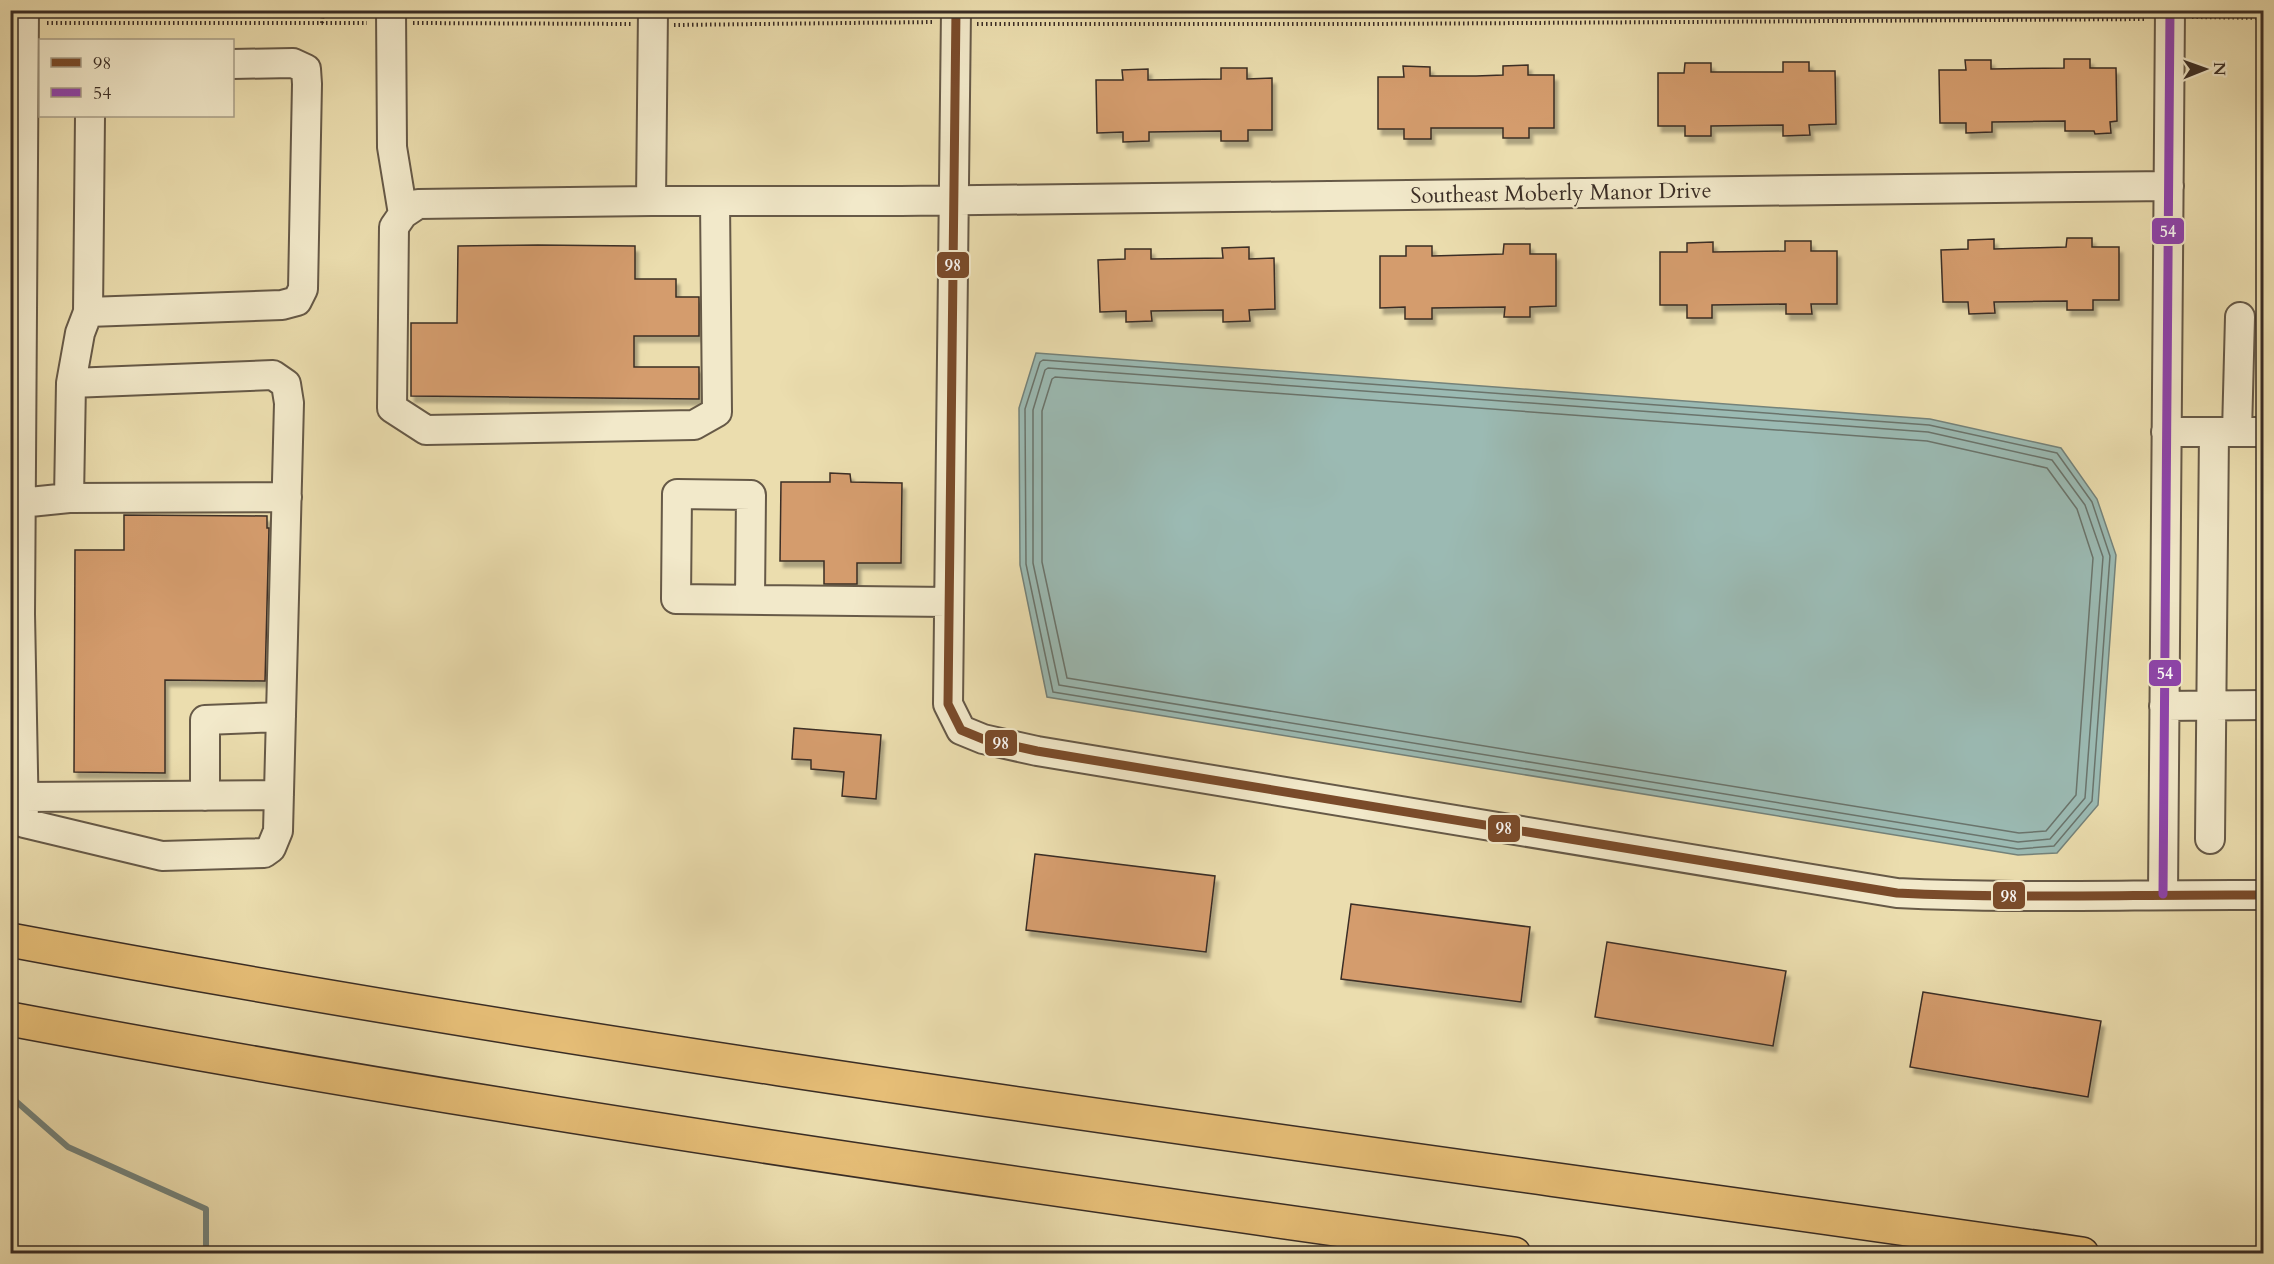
<svg xmlns="http://www.w3.org/2000/svg" width="2274" height="1264" font-family="Cardo,serif">
	<defs>
		<filter id="shadow"><feDropShadow dx="3.5" dy="6" stdDeviation="1.5" flood-color="#0004"/></filter>
	</defs>
	<rect width="100%" height="100%" fill="#ebddae"/>
	<filter id="stains"><feTurbulence type="fractalNoise" baseFrequency=".00333" numOctaves="4"/><feColorMatrix values="0 0 0 0 .2 0 0 0 0 .09 0 0 0 0 .02 0 0 0 .5 -.17"/></filter>
	<radialGradient id="worn" r=".72"><stop offset=".6" stop-color="#630" stop-opacity="0"/><stop offset="1" stop-color="#630" stop-opacity=".3"/></radialGradient>
	<!-- water -->
	<path fill="#9bbab3" stroke="#74827a" stroke-width="1.5" d="M1036 353 1930 419 2061 448 2097 499 2116 555 2098 805 2057 853 2018 855 1047 697 1020 565 1019 408Z"/>
	<g fill="none" stroke-linecap="round" stroke-linejoin="round">
		<!-- shore -->
		<path stroke="#6a746c" stroke-width="1.5" d="M1043 360 1929 425 2057 453 2092 502 2110 556 2092 801 2054 846 2018 849 1053 692 1026 564 1025 409 1040 362Z
			M1048 368 1928 432 2052 460 2085 505 2103 557 2085 798 2050 839 2018 842 1059 685 1033 563V410L1045 370Z
			M1055 377 1927 441 2047 468 2077 509 2093 558 2076 795 2046 831 2019 833 1067 678 1042 562V411L1052 379Z"/>
		<!-- stream -->
		<path stroke="#74827a" stroke-width="6" d="M10 1096 68 1147 206 1209V1254"/>
	</g>
	<!-- building -->
	<path fill="#d49c6d" stroke="#3a2d25" stroke-width="1.5" filter="url(#shadow)" d="M2064 59H2090V68H2116L2117 121 2110 122 2111 133 2095 134 2094 131H2065V121L1992 122V132L1966 133V123H1940L1939 70H1966L1965 60H1991V69L2064 68Z
		M1783 62H1809V71H1835L1836 124 1809 125 1810 135 1783 136V125L1711 126V136H1685V126H1658V73H1684L1685 63H1711V72H1783Z
		M1528 65V75H1554V128H1529V138H1503V128H1431V139H1404V129H1378V77H1404L1403 66 1430 67V76H1476L1503 75V66Z
		M1221 68H1247V79L1272 78V130H1248V141H1221V131L1149 132V141L1123 142V132L1097 133 1096 80H1123L1122 70 1148 69V80L1221 79Z
		M2067 238H2092V247H2119V300H2093V310H2067V301L1994 302 1995 313 1969 314 1968 302H1943L1941 250 1968 249V240L1994 239V249L2066 247Z
		M1785 241H1811V251H1837V304H1811L1812 314H1786V304L1712 305V318H1687V305H1660V252H1687V243L1713 242V252L1785 251Z
		M1504 244H1530V254H1556V306L1530 307V317H1504L1505 307 1432 308V319H1405V307L1380 308V256H1406V246H1432V256L1503 254Z
		M538 245 635 246V279H676V297H699V336H634V367H699V399L411 396V323H457L458 246Z
		M1249 247V259L1274 258 1275 309 1249 310 1250 321 1223 322V310L1151 311 1152 321 1126 322V311L1100 312 1098 260 1125 259V249H1151V259L1223 258 1222 248Z
		M830 473 850 474 851 482 902 483 901 563H857V584H824V561H780L781 482H830Z
		M124 515 267 516V528H269L265 681 165 680V773L74 772 75 550H124Z
		M794 728 881 735 876 799 842 796 844 772 811 769V760L792 759Z
		M1035 854 1215 876 1206 952 1026 930Z
		M1351 904 1530 927 1521 1002 1341 979Z
		M1607 942 1786 971 1773 1046 1595 1017Z
		M1923 992 2101 1021 2088 1097 1910 1067Z"/>
	<g fill="none" stroke-linecap="round" stroke-linejoin="round">
		<!-- minor casing -->
		<g stroke="#665947" stroke-width="32">
			<path id="minor" d="M24 10 20 614 24 823 162 856 264 853 271 848 278 831 289 403 286 384 273 375 71 383 80 333 88 312 90 116
				M391 10 392 147 403 214
				M653 10 651 201H901L2169 186
				M956 10 948 704 961 730 983 739 1037 751 1897 893C2019 899 2141 894 2264 895
				M651 201 418 204 403 214 394 227 392 408 426 430 694 425 717 412 715 201
				M88 312 282 305 297 301 303 289 307 84 306 69 293 63 232 64
				M2166 432H2264
				M2237 432 2240 317
				M69 498 287 497
				M10 504 69 498 71 383
				M750 598 751 495 677 494 676 599 949 602
				M2164 706 2264 705
				M205 796V720L281 717
				M24 797 279 795
				M2210 839 2214 433
				M2163 894 2170 10"/>
		</g>
		<!-- highway casing -->
		<g stroke="#3a2d25" stroke-width="36">
			<path id="highway" d="M10 940C697 1069 1391 1154 2082 1254
				M10 1019C509 1113 1012 1184 1514 1254"/>
		</g>
		<!-- path -->
		<path stroke="#3a2d25" stroke-width="4" stroke-dasharray="1.5 3" stroke-linecap="butt" d="M2192 17 2264 18
			M47 23H367
			M322 23 323 10
			M413 23 631 24
			M977 24H1371L2146 19
			M674 25 934 22"/>
		<!-- minor -->
		<use href="#minor" stroke="#f2e9ca" stroke-width="28"/>
		<!-- highway -->
		<use href="#highway" stroke="#e6be77" stroke-width="33"/>
		<!-- bus-1 casing -->
		<g stroke="#f2e9ca" stroke-width="14">
			<path id="bus-1" d="M956 10 948 704 961 730 983 739 1037 751 1897 893C2019 899 2141 894 2264 895"/>
		</g>
		<!-- bus-2 casing -->
		<g stroke="#f2e9ca" stroke-width="14">
			<path id="bus-2" d="M2163 894 2170 10"/>
		</g>
		<!-- bus-1 -->
		<use href="#bus-1" stroke="#7a4b2a" stroke-width="9"/>
		<!-- bus-2 -->
		<use href="#bus-2" stroke="#8e44ad" stroke-width="9"/>
	</g>
	<g text-anchor="middle" dominant-baseline="central" stroke-width="4.5" stroke-linejoin="round" paint-order="stroke">
		<!-- street labels -->
		<g font-size="22" fill="#3a2d25" stroke="#f2e9ca">
			<text transform="translate(1561 193) rotate(-1)">Southeast Moberly Manor Drive</text>
		</g>
	</g>
	<g stroke="#f2e9ca" stroke-width="2">
		<rect x="2151" y="217" width="34" height="28" rx="6" fill="#8e44ad"/>
		<rect x="936" y="251" width="34" height="28" rx="6" fill="#7a4b2a"/>
		<rect x="2148" y="659" width="34" height="28" rx="6" fill="#8e44ad"/>
		<rect x="984" y="729" width="34" height="28" rx="6" fill="#7a4b2a"/>
		<rect x="1487" y="814" width="34" height="29" rx="6" fill="#7a4b2a"/>
		<rect x="1992" y="881" width="34" height="29" rx="6" fill="#7a4b2a"/>
	</g>
	<g font-size="16" text-anchor="middle" font-weight="bold" fill="#fff">
		<text x="2168" y="237">54</text>
		<text x="953" y="271">98</text>
		<text x="2165" y="679">54</text>
		<text x="1001" y="749">98</text>
		<text x="1504" y="834">98</text>
		<text x="2009" y="902">98</text>
	</g>
	<!-- margin -->
	<rect width="2274" height="1264" fill="none" stroke="#ebddae" stroke-width="36"/>
	<rect x="12" y="12" width="2250" height="1240" fill="none" stroke="#3a2d25" stroke-width="3"/>
	<rect x="18" y="18" width="2238" height="1228" fill="none" stroke="#3a2d25" stroke-width="1.5"/>
	<!-- legend -->
	<rect x="39" y="39" width="195" height="78" fill="#f2e9ca" stroke="#a89e88" stroke-width="1.5"/>
	<rect x="51" y="58" width="30" height="9" fill="#7a4b2a" stroke="#a89e88" stroke-width="1.5"/>
	<text x="93" y="69" font-size="18" fill="#3a2d25">98</text>
	<rect x="51" y="88" width="30" height="9" fill="#8e44ad" stroke="#a89e88" stroke-width="1.5"/>
	<text x="93" y="99" font-size="18" fill="#3a2d25">54</text>
	<!-- north arrow -->
	<g transform="translate(2205 69) rotate(89)" stroke="#f2e9ca" stroke-width="4.5" paint-order="stroke">
	<path d="M0-4.5L10 22L0 15L-10 22Z" fill="#3a2d25"/>
	<text y="-9" font-size="16" font-weight="bold" text-anchor="middle" fill="#3a2d25">N</text>
	</g>
	<rect width="100%" height="100%" filter="url(#stains)"/>
	<rect width="100%" height="100%" fill="url(#worn)"/>
</svg>
